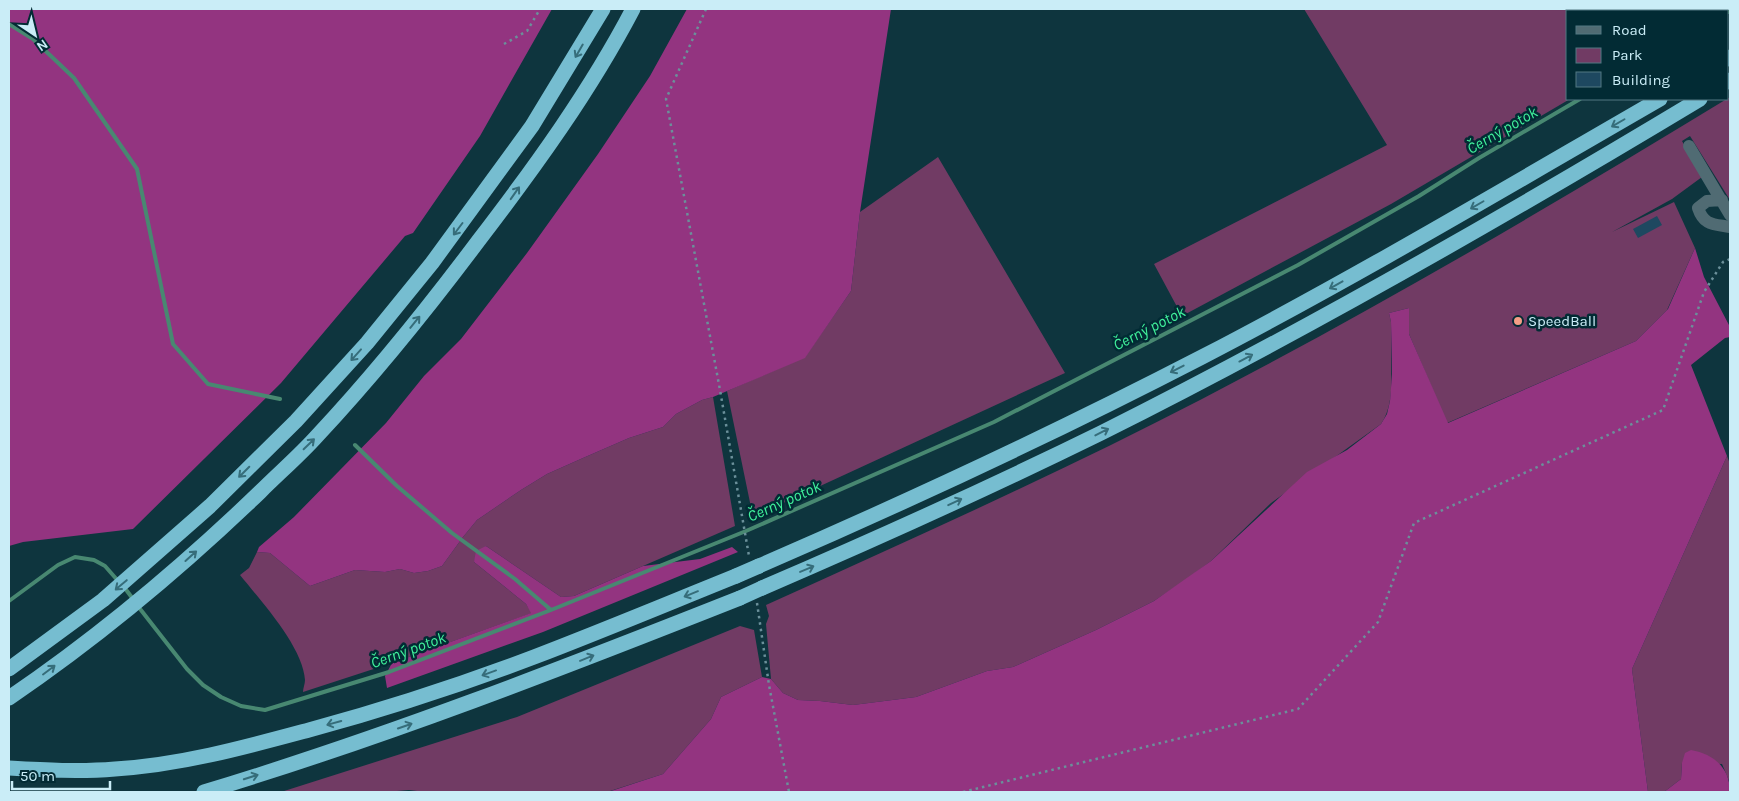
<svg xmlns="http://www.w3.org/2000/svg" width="1739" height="801" font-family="Karla,sans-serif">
	<rect width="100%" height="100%" fill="#0e353e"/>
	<!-- green -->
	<path fill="#713b64" d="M1304 9H1594L1596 11H1568V99H1570L1391 204 1182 316 1154 264 1387 145Z
		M1730 97V200L1690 136 1682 141 1702 177 1672 199 1612 232 1674 202 1695 248 1667 310 1636 341 1447 423 1409 334V308L1389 313 1391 322C1391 334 1391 346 1391 358 1391 382 1394 404 1381 424L1271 503 1211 561 1187 579 1154 601 1096 630 1013 667 987 671 916 697 853 705 820 701 798 700 783 693 771 679 766 624 769 616 766 605C912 539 1059 473 1202 399 1381 306 1558 202 1730 97Z
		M938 157 1065 373 753 517 727 391 805 357 851 291 860 212Z
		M713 397 735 526 574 596 561 597 486 546 474 562 526 604 532 613 392 663 303 692C303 688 305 684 305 680 303 647 261 601 240 575L249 568 257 552 270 553 310 586 355 570 385 572 400 569 414 573 428 571 442 566 463 537 477 520 521 490 547 474 583 458 629 438 663 427 676 414 702 400Z
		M1727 456 1730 464V783L1722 764 1682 763 1681 779 1664 792H1648L1632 669Z
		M740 626 754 630 762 677 721 697 711 719 663 774 607 792H425L409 790 385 792H281L517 717Z"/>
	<!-- forest -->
	<path fill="#933480" d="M9 9H552L480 136 413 233 405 236 281 383 133 529 23 542 9 546Z
		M687 9H891L860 212 851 291 805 358 713 397 702 400 676 414 663 427 629 438 583 458 547 474 521 490 477 520 463 537 442 566 428 571 414 573 400 569 385 572 355 570 310 586 270 553 257 552 259 547 294 517 386 423 424 376 461 339 527 253 598 154 650 76Z
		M1695 248 1704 277 1730 327V337L1725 338 1691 365 1727 456 1632 669 1648 792H608L663 774 711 719 721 697 762 677 771 679 783 693 798 700 820 701 853 705 916 697 987 671 1013 667 1096 630 1154 601 1211 561 1307 472 1347 450 1381 424 1387 414 1390 401 1392 374 1391 322 1389 313 1409 308V334L1448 423 1636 341 1668 309Z
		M486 546 561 597 574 596 643 566 700 559 732 547 738 552 543 632 387 688 385 676 392 663 531 613 526 604 474 562 476 551Z
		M1691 750C1714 754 1730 768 1730 792H1664L1681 779 1682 763 1685 753Z"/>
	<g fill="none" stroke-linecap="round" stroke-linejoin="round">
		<!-- stream -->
		<path stroke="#488871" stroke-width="4" d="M1728 12 1730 10
			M9 24 33 39 74 78 137 169 173 344 208 384 280 399
			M355 445 397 486 452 533 515 579 551 610
			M124 587 133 599
			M9 601 58 565 75 557 94 560 105 566 119 582
			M137 605 187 669 203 685 221 697 241 706 265 710 389 672 551 610 746 531 994 422 1298 265 1419 196 1479 158 1580 99"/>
	</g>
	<!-- building -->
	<path fill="#1e4860" d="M1657 216 1662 225 1638 238 1633 229Z"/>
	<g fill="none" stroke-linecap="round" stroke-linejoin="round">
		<!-- path -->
		<path stroke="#6b909a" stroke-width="2.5" stroke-dasharray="2.5 4" stroke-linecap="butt" d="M706 9 666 99 720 390 749 556
			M504 44 527 31 540 9
			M757 603 769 685 789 792
			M963 792 1298 709 1378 622 1414 523 1663 410 1704 292 1723 262 1730 259"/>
		<!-- minor -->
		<path stroke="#506b73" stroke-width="12" d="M1606 9 1607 11
			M1701 11 1706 9
			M1689 146 1730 215
			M1722 200 1707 201 1698 208C1704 226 1714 224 1730 227"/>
		<!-- highway -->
		<path stroke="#76bdd0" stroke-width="15" d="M1728 59 1730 57
			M1728 82 1730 80
			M759 566C909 501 1057 432 1202 357 1358 276 1509 186 1660 99
			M762 588C876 539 989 488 1101 433 1305 331 1504 217 1700 99
			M9 669 103 600 210 506 296 421 367 343 432 263 532 126 603 9
			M9 698C100 636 180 569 260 492 279 473 299 456 317 436 375 374 428 308 479 240 535 167 590 91 633 9
			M9 768C44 770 80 772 115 769 181 765 246 747 309 730 386 709 460 685 534 657 602 631 669 603 736 576
			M204 792C386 737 563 668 740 598"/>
		<!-- highway-bridge -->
		<path stroke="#76bdd0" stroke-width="15" d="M736 576 759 566
			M740 598 762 588"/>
	</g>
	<!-- one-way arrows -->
	<defs><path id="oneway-shaft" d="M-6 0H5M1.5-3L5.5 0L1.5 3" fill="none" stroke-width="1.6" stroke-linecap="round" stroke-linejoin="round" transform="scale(1.25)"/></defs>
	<g stroke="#366d7a">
		<use href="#oneway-shaft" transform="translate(579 51) rotate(120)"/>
		<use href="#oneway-shaft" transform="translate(1618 123) rotate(150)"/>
		<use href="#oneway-shaft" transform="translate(515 193) rotate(-55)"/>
		<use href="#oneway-shaft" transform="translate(1477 205) rotate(150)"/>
		<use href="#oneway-shaft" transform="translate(458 229) rotate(127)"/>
		<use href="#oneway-shaft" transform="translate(1336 285) rotate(151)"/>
		<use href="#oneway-shaft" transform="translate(415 322) rotate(-51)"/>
		<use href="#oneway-shaft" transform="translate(356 355) rotate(132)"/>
		<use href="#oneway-shaft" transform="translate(1246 358) rotate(-28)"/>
		<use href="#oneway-shaft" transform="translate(1177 369) rotate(153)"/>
		<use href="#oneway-shaft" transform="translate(1102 432) rotate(-27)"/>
		<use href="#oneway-shaft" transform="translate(309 444) rotate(-44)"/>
		<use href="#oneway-shaft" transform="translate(244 472) rotate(135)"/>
		<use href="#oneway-shaft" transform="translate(955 502) rotate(-25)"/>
		<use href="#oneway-shaft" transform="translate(191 556) rotate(-42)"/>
		<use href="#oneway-shaft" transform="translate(807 569) rotate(-23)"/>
		<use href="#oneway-shaft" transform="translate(121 585) rotate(140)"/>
		<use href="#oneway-shaft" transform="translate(691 594) rotate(158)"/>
		<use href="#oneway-shaft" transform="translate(587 658) rotate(-22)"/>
		<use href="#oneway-shaft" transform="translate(49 670) rotate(-37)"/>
		<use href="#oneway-shaft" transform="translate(489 673) rotate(160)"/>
		<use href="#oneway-shaft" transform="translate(334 723) rotate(165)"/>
		<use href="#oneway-shaft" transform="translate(405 726) rotate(-19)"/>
		<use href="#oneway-shaft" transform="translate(251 777) rotate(-18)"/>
	</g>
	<!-- markers -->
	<circle fill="#f49e86" stroke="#022b34" stroke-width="2" cx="1518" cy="321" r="5"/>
	<g text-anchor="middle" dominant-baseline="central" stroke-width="5" stroke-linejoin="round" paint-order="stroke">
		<!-- poi labels -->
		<g font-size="15" fill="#caedf7" stroke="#022b34" text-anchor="start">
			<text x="1528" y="321">SpeedBall</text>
		</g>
		<!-- water labels -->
		<g font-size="16" font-style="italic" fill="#40f19b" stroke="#022b34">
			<text transform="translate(1502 130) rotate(-30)">Černý potok</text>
			<text transform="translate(1149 328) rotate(-27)">Černý potok</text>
			<text transform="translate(784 501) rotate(-24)">Černý potok</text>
			<text transform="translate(408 650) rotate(-20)">Černý potok</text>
		</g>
	</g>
	<!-- border -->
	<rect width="1739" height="801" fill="none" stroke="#caedf7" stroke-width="20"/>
	<!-- legend -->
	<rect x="1566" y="10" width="162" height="90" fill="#022b34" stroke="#527982"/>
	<rect x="1576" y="26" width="25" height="8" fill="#506b73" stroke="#527982"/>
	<text x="1612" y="35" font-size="15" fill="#caedf7">Road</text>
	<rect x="1576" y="48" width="25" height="15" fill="#713b64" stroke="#527982"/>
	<text x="1612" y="60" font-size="15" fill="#caedf7">Park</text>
	<rect x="1576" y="72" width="25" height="15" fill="#1e4860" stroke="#527982"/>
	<text x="1612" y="85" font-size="15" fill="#caedf7">Building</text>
	<!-- north arrow -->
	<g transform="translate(35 35) rotate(145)" stroke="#022b34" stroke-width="4" paint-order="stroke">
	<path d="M0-4L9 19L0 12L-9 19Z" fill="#caedf7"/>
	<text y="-8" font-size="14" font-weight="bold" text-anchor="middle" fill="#caedf7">N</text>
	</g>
	<!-- scale -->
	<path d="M12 781v8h98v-8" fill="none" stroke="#caedf7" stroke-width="2.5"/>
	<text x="20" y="781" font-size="15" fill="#caedf7" stroke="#022b34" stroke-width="4" paint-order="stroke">50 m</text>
</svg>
